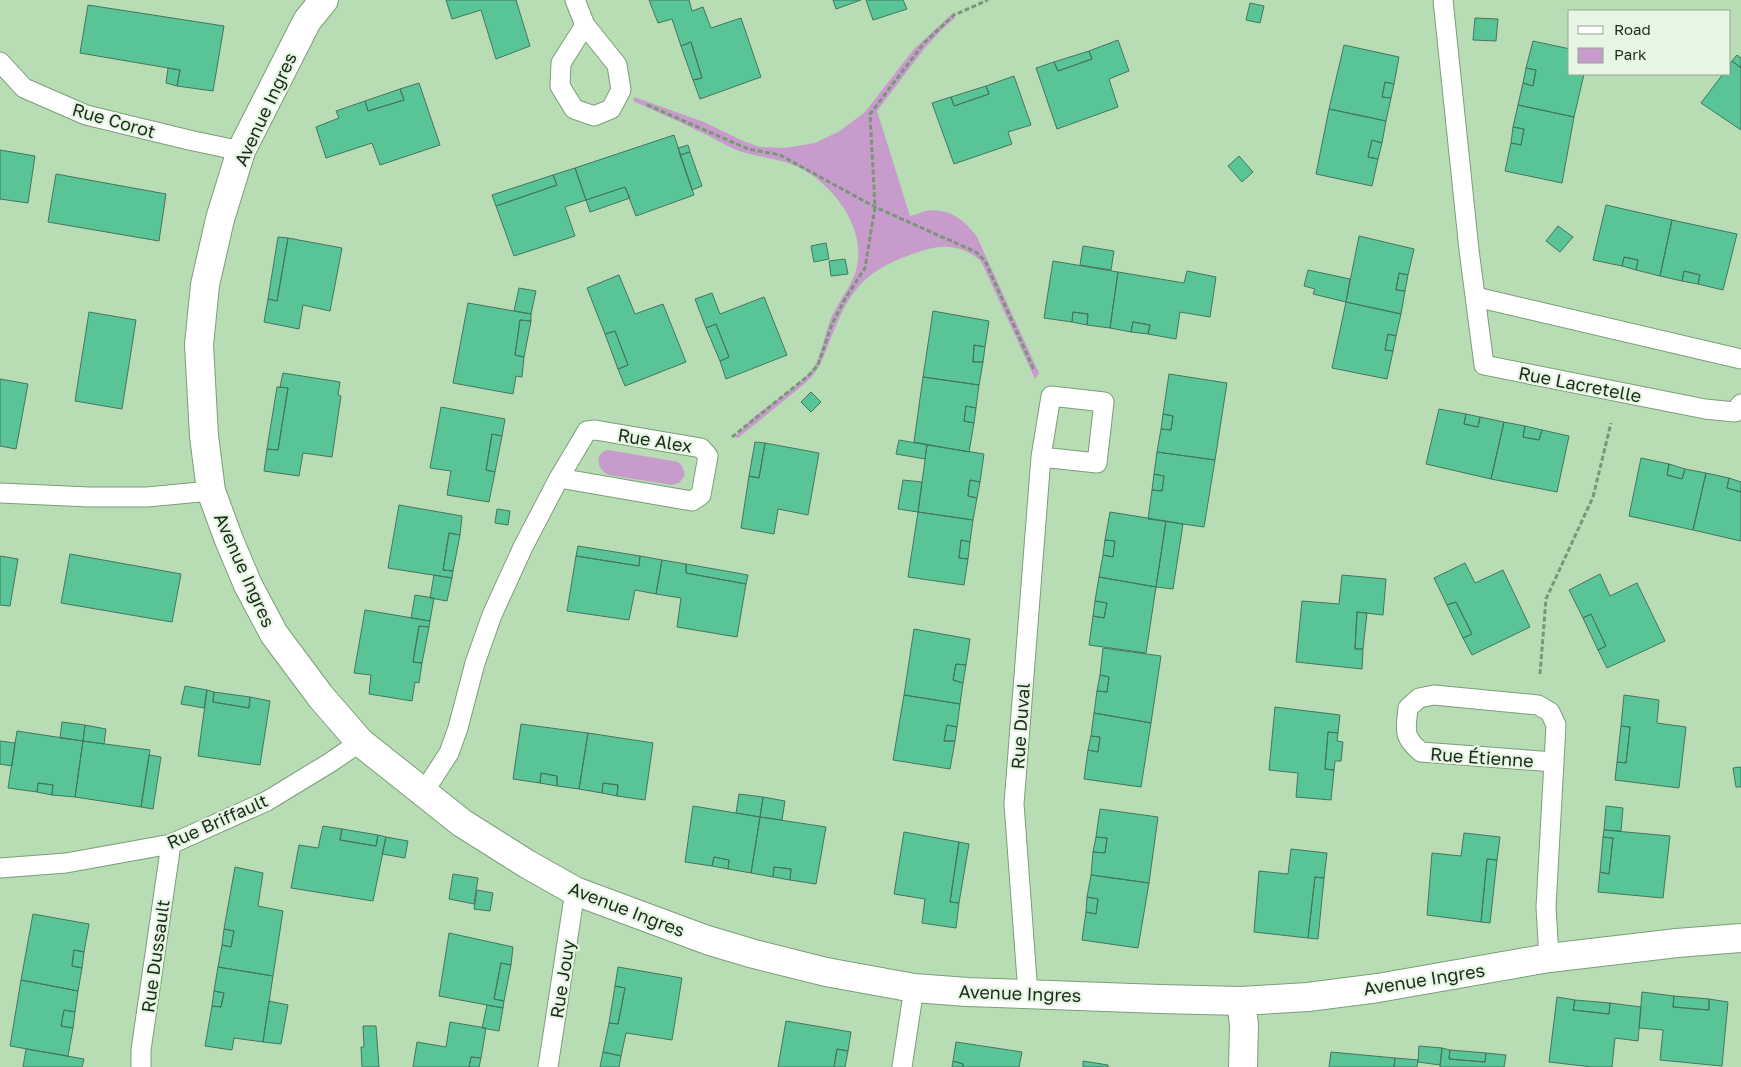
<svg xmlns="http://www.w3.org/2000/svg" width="1741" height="1067" font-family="'Golos Text',sans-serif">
	<rect width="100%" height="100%" fill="#b8dcb4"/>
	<!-- green -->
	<path fill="#c79bcc" d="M954 12 955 18 942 29 925 48 877 111 910 216C915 215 920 213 925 211 948 207 965 220 977 237L1039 373 1035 379 981 261C962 245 944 244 921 251 870 268 853 283 833 333 827 346 823 362 814 374 806 384 795 391 786 399 770 412 754 425 738 438L735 437C741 431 747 423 753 418 772 402 796 389 812 370 822 357 825 330 833 314 841 298 853 284 857 267 866 225 830 180 794 165 776 158 757 157 739 151 724 145 712 137 698 131 677 120 655 111 633 101L634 97 704 122 743 141 760 147 785 148 815 143 840 131 865 112 914 49Z
		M609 450 678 462 682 466 685 475 679 483 672 485 609 475C596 470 594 452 609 450Z"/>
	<!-- building -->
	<path fill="#59c496" stroke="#44765f" d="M446 0H516L530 46 496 59 481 10 452 19Z
		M649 0H689L692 11 703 7 711 28 741 18 761 77 700 99 693 80 702 78 691 42 681 46 672 19 658 23Z
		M833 0H861L836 9Z
		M866 0H903L907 9 873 20Z
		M1250 3 1264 6 1260 23 1246 20Z
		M88 5 224 26 213 91 177 86 180 70 80 53Z
		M1475 18 1498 19 1496 41 1473 40Z
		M1118 40 1129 71 1109 79 1118 107 1057 129 1036 68 1054 62 1058 71 1092 59 1089 51Z
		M1533 41 1570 49V74H1584L1574 117 1518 105 1523 83 1533 86 1536 70 1526 68Z
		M691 42 702 78 693 80 681 46Z
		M1344 45 1399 57 1394 84 1385 82 1382 97 1391 98 1386 121 1329 109Z
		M1089 51 1092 59 1058 71 1054 62Z
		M1737 55 1741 58V68L1732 61Z
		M1732 61 1741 68V130L1701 103 1723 74H1730V64Z
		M168 68 180 70 177 86 166 83Z
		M1526 68 1536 70 1533 86 1523 83Z
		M1014 76 1031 125 1008 132 1012 144 954 164 932 103 951 97 954 106 989 94 986 86Z
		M1385 82 1394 84 1391 98 1382 97Z
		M419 83 440 145 380 165 372 143 326 158 316 127 339 118 336 111 365 101 368 111 404 100 400 89Z
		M986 86 989 94 954 106 951 97Z
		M400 89 404 100 368 111 365 101Z
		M1518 105 1574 117 1562 183 1505 171 1511 143 1521 145 1524 129 1513 127Z
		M1329 109 1386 121 1382 143 1372 140 1368 157 1378 159 1372 186 1316 174Z
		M1513 127 1524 129 1521 145 1511 143Z
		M674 135 694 195 636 216 625 187 586 200 575 168Z
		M1372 140 1382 143 1378 159 1368 157Z
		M688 145 690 152 680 155 678 148Z
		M0 150 35 156 28 203 0 199Z
		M690 152 702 186 692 190 680 155Z
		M1239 156 1253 172 1242 182 1228 166Z
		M575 168 586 200 565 207 575 236 514 256 496 206 557 185 553 175Z
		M56 174 166 194 159 241 48 222Z
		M553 175 557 185 496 206 492 195Z
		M625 187 630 198 590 212 586 200Z
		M1606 205 1672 220 1660 276 1636 270 1638 260 1624 257 1622 266 1593 260Z
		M1672 220 1737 234 1723 290 1698 284 1700 275 1684 271 1682 281 1660 276Z
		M1558 226 1573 237 1560 252 1546 241Z
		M1359 236 1414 249 1408 275 1399 273 1396 290 1405 291 1401 314 1346 302Z
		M278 237 288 238 277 301 268 299Z
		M288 238 342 248 330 311 303 305 299 329 264 322 268 299 277 301Z
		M826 243 829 259 814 262 811 246Z
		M1083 246 1114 251 1111 270 1080 265Z
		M1624 257 1638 260 1636 270 1622 266Z
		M845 259 848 274 831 276 829 261Z
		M1053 261 1118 272 1110 328 1087 325 1088 314 1073 312 1072 322 1044 318Z
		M1308 270 1350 279 1346 302 1313 294 1315 289 1304 286Z
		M1187 271 1216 277 1210 317 1180 312 1176 339 1148 334 1150 325 1133 322 1131 332 1110 328 1118 272 1184 283Z
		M1684 271 1700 275 1698 284 1682 281Z
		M1399 273 1408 275 1405 291 1396 290Z
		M619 275 635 314 663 304 686 362 625 386 618 369 628 365 615 331 605 334 587 288Z
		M519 288 536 291 531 314 514 311Z
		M712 293 720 314 764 297 787 355 726 379 720 361 729 357 716 324 706 328 695 299Z
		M1346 302 1401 314 1396 336 1388 334 1385 350 1393 351 1387 379 1332 368Z
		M468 303 531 314V321L520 320 515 355 524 357 522 377 516 376 513 394 453 383Z
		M933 311 989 321 985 347 974 345 973 362H983L979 385 923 377Z
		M89 312 136 320 122 409 75 401Z
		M1073 312 1088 314 1087 325 1072 322Z
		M520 320 531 321 524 357 515 355Z
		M1133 322 1150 325 1148 334 1131 332Z
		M716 324 729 357 720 361 706 328Z
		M615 331 628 365 618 369 605 334Z
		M1388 334 1396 336 1393 351 1385 350Z
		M974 345 985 347 983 362H973Z
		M283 373 340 382 338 395 341 396 332 457 303 453 299 476 264 471 267 449 278 450 288 388 280 387Z
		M1169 374 1227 383 1215 460 1157 452 1161 429 1171 430 1173 416 1163 414Z
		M923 377 979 385 976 408 966 406 964 421 974 423 969 452 914 442Z
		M0 379 28 384 16 449 0 446Z
		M277 387 288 388 278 450 267 449Z
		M811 392 821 402 811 412 801 402Z
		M966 406 976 408 974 423 964 421Z
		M441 407 505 419 502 436 492 434 486 470 495 472 489 502 447 495 451 471 430 468Z
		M1439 409 1466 414 1464 424 1478 427 1480 417 1504 422 1491 479 1426 464Z
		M1163 414 1173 416 1171 430 1161 429Z
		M1466 414 1480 417 1478 427 1464 424Z
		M1504 422 1525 426 1523 437 1539 440 1542 430 1569 436 1557 492 1491 479Z
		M1525 426 1542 430 1539 440 1523 437Z
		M492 434 502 436 495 472 486 470Z
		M899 440 927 445 925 459 896 454Z
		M755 442 765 443 759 478 749 476Z
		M765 443 819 453 808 515 778 509 774 534 741 528 749 476 759 478Z
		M927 445 984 454 980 482 970 480 968 496 977 498 973 520 918 512Z
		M1157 452 1215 460 1204 527 1148 519 1152 490 1162 491 1164 476 1154 474Z
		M1641 458 1669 464 1667 475 1682 479 1685 469 1706 473 1693 530 1629 516Z
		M1669 464 1685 469 1682 479 1667 475Z
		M1706 473 1729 478 1727 488 1741 492V541L1693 530Z
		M1154 474 1164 476 1162 491 1152 490Z
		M1729 478 1741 482V492L1727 488Z
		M903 480 922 482 918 512 898 509Z
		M970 480 980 482 977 498 968 496Z
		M399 505 462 516 460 535 449 533 443 570 453 571 452 578 388 568Z
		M497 509 510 511 508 525 495 523Z
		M918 512 973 520 970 542 961 540 959 558 968 559 964 585 908 577Z
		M1110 512 1166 521 1156 587 1099 577 1103 555 1113 557 1115 541 1105 540Z
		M1166 521 1183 524 1173 589 1156 587Z
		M449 533 460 535 453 571 443 570Z
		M961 540 970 542 968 559 959 558Z
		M1105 540 1115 541 1113 557 1103 555Z
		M578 546 640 556 639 566 576 556Z
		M70 554 181 574 172 622 61 603Z
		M0 556 18 559 10 606 0 605Z
		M576 556 639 566 640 556 662 560 656 594 635 590 629 620 567 611Z
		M662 560 686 564V573L746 584 737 637 677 627 681 598 656 594Z
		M1465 563 1475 583 1503 570 1530 627 1472 655 1463 638 1472 634 1456 602 1447 605 1434 578Z
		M686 564 748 575 746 584 686 573Z
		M1600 574 1610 596 1637 583 1665 641 1607 668 1598 650 1606 646 1591 614 1583 618 1569 590Z
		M434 575 452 578 447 601 430 598Z
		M1342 575 1386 579 1383 615 1357 612 1355 649H1363L1362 669 1296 662 1302 601 1339 604Z
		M1099 577 1156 587 1146 653 1089 645 1093 616 1104 618 1107 603 1095 601Z
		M415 595 434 598 430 621 411 618Z
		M1095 601 1107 603 1104 618 1093 616Z
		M1456 602 1472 634 1463 638 1447 605Z
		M365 610 430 621 429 627 419 626 413 662 422 663 419 683 415 682 412 701 369 694 371 675 354 673Z
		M1357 612 1367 613 1363 649H1355Z
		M1591 614 1606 646 1598 650 1583 618Z
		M419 626 429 627 422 663 413 662Z
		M914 629 970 639 966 665 956 664 953 680 963 683 960 704 904 695Z
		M1103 648 1161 656 1151 723 1094 713 1097 691 1107 692 1109 677 1100 675Z
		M956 664 966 665 963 683 953 680Z
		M1100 675 1109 677 1107 692 1097 691Z
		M185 686 207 690 204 708 181 704Z
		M207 690 214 692 213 702 249 708 250 697 270 701 260 765 198 756Z
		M214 692 250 697 249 708 213 702Z
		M904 695 960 704 957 727 947 725 944 741H955L950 769 893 760Z
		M1624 695 1659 700 1657 723 1686 727 1679 788 1615 780 1617 762 1626 763 1630 727 1621 726Z
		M1275 707 1340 715 1338 733 1328 732 1325 769 1334 770 1331 800 1296 797 1298 773 1269 770Z
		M1094 713 1151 723 1141 787 1084 779 1088 750 1098 752 1100 737 1091 736Z
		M62 722 85 725 83 741 60 738Z
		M521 724 588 733 579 789 557 786V776L541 773 540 783 513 779Z
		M85 725 106 729 104 744 83 741Z
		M947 725 957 727 955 741H944Z
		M1621 726 1630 727 1626 763 1617 762Z
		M17 731 83 741 75 797 52 795 53 785 38 783 37 792 8 788Z
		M1328 732 1338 733 1337 741 1343 742 1341 761H1335L1334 770 1325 769Z
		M588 733 653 743 645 800 617 796 618 785 603 783 602 793 579 789Z
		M1091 736 1100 737 1098 752 1088 750Z
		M0 741 15 743 12 766 0 764Z
		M83 741 150 750 141 807 75 797Z
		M149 755 161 757 153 809 141 807Z
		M1741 767V787H1736L1733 768Z
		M541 773 557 776V786L540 783Z
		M38 783 53 785 52 795 37 792Z
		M603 783 618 785 617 796 602 793Z
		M739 794 763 797 760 817 736 813Z
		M763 797 785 801 782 820 760 817Z
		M693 806 760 817 751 873 728 869 729 860 714 857 712 866 685 862Z
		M1606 806 1623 808 1621 831 1604 830Z
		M1100 809 1158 817 1149 883 1091 875 1093 852 1105 853 1107 838 1096 837Z
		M760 817 826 827 816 884 790 880 791 869 774 867 773 877 751 873Z
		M323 826 342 829 340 840 376 846 378 835 386 837 373 901 291 888 299 845 318 848Z
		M342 829 378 835 376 846 340 840Z
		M1604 830 1670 836 1663 898 1598 892 1600 872 1609 874 1613 838 1603 837Z
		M904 832 959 842 950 902 959 903 956 928 922 923 925 899 894 894Z
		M1464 833 1500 837 1497 860 1487 859 1481 922 1427 915 1432 853 1461 856Z
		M386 837 408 841 405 858 382 854Z
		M1096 837 1107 838 1105 853 1093 852Z
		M1603 837 1613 838 1609 874 1600 872Z
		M959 842 969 844 959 903 950 902Z
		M1291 849 1327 853 1324 878 1315 877 1308 938 1254 932 1259 871 1288 874Z
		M714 857 729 860 728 869 712 866Z
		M1487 859 1497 860 1490 923 1481 922Z
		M235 867 263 873 258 906 283 911 273 976 218 967 222 945 231 947 234 931 224 929Z
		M774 867 791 869 790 880 773 877Z
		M453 874 478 878 474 904 449 899Z
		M1091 875 1149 883 1138 948 1082 940 1086 912 1096 914 1098 899 1087 897Z
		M1315 877 1324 878 1318 939 1308 938Z
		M477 890 493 893 490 911 474 909Z
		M1087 897 1098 899 1096 914 1086 912Z
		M33 914 89 924 84 952 74 950 72 966 82 968 78 991 21 980Z
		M224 929 234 931 231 947 222 945Z
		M449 933 513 947 511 965 501 963 494 999 504 1001 503 1008 439 996Z
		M74 950 84 952 82 968 72 966Z
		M501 963 511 965 504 1001 494 999Z
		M218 967 273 976 263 1042 234 1038 232 1050 205 1046 212 1006 221 1007 224 993 214 991Z
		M618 967 682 978 672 1040 626 1033 621 1056 603 1052 609 1023 618 1024 625 988 615 986Z
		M21 980 78 991 75 1012 64 1010 61 1026 73 1028 68 1056 10 1046Z
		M615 986 625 988 618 1024 609 1023Z
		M214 991 224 993 221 1007 212 1006Z
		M1642 992 1674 996 1673 1007 1709 1010V999L1728 1002 1722 1066 1660 1060 1663 1030 1639 1028Z
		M1674 996 1709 999V1010L1673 1007Z
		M1557 997 1575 1000 1573 1010 1609 1014 1610 1003 1641 1007 1638 1041 1615 1038 1612 1067H1592L1549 1062Z
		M1575 1000 1610 1003 1609 1014 1573 1010Z
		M269 1001 288 1005 281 1044 263 1042Z
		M487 1005 503 1008 499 1031 482 1028Z
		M64 1010 75 1012 73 1028 61 1026Z
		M786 1021 851 1032 848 1051 837 1049 834 1067H778Z
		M450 1022 486 1028 481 1058 471 1057 469 1067H413L417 1042 446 1047Z
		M363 1026H376L379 1067H362L361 1047H364Z
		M956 1042 1022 1052 1019 1067H963V1064L953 1061Z
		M1419 1046 1442 1048 1440 1065 1418 1062Z
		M1442 1048 1450 1050 1449 1059 1485 1062 1486 1053 1506 1055 1504 1067H1440Z
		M26 1049 84 1059 82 1067H23Z
		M837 1049 848 1051 845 1067H834Z
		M1450 1050 1486 1053 1485 1062 1449 1059Z
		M603 1052 621 1056 619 1067H600Z
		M1331 1052 1395 1058 1394 1067H1329Z
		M471 1057 481 1058 479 1067H469Z
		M1395 1058 1418 1060 1417 1067H1394Z
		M953 1061 963 1064V1067H952Z
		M1083 1061 1108 1065V1067H1083Z"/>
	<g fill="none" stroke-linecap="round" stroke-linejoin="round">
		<!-- lane casing -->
		<g stroke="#7b9e78" stroke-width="21">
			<path id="lane" d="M575 0 585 25 617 65 621 90 611 109 594 116 574 109 560 86 561 63 585 25
				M1443 0 1469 250 1484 365 1705 409 1735 412 1741 404
				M0 62 24 88 86 115 189 140 241 151
				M1476 297 1741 359
				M0 493 89 497H147L211 491
				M423 793 449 753 458 728 475 663 492 615 523 547 559 478 587 431 595 430 701 448 708 456 701 495 692 501 559 478
				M0 868 66 863 171 844 267 801 331 762 360 742
				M1549 958 1546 907 1556 725 1550 712 1538 705 1434 695 1419 698 1408 708C1406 730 1402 736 1421 752L1554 762
				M1028 994 1014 804 1041 457 1051 396 1104 402 1097 463 1041 457
				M141 1067V1050L171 844
				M548 1067 575 891
				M902 1067 914 988"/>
		</g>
		<!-- street casing -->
		<g stroke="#7b9e78" stroke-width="30">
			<path id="street" d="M324 0 307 21 241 151 220 219 205 285 199 345 204 436 211 491 229 540 248 585 274 634 321 697 360 742 462 823 527 864 575 891 707 940 754 954 826 972 914 988 967 992 1160 999 1241 1001 1308 997 1378 988 1549 958 1677 943 1741 938
				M1241 1001 1244 1025 1243 1067"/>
		</g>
		<!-- path -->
		<path stroke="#7a9677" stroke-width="3" stroke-dasharray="5 2.5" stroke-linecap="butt" d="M647 105 748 149 780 155 875 207 976 252 985 261 1034 370
			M732 437 808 376 818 365 832 324 845 299 865 268 875 207 870 114 924 43 954 15 988 0
			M1540 674 1546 599 1593 497 1611 423"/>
		<!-- lane -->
		<use href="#lane" stroke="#fff" stroke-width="19"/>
		<!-- street -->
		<use href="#street" stroke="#fff" stroke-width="28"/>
	</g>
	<g text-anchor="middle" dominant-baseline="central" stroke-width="4.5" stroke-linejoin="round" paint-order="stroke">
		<!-- street labels -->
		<g font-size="18" fill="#1d2b1b" stroke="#e5f7e3">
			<text transform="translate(265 109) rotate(-65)">Avenue Ingres</text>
			<text transform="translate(114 120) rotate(16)">Rue Corot</text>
			<text transform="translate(1580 384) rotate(11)">Rue Lacretelle</text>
			<text transform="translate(655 440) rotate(9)">Rue Alex</text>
			<text transform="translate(245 570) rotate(66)">Avenue Ingres</text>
			<text transform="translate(1020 726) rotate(-86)">Rue Duval</text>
			<text transform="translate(1482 757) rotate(4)">Rue Étienne</text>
			<text transform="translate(217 821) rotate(-24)">Rue Briffault</text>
			<text transform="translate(627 909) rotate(21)">Avenue Ingres</text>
			<text transform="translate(155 956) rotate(-82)">Rue Dussault</text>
			<text transform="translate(562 979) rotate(-81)">Rue Jouy</text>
			<text transform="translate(1424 979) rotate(-9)">Avenue Ingres</text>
			<text transform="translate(1020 993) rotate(2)">Avenue Ingres</text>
		</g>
	</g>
	<!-- legend -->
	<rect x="1568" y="10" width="162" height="65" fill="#e5f7e3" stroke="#95a593"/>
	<rect x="1578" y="26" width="25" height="8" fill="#ffffff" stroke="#95a593"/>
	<text x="1614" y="35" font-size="15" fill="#1d2b1b">Road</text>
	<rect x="1578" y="48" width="25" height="15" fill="#c79bcc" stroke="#95a593"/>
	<text x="1614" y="60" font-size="15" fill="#1d2b1b">Park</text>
</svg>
